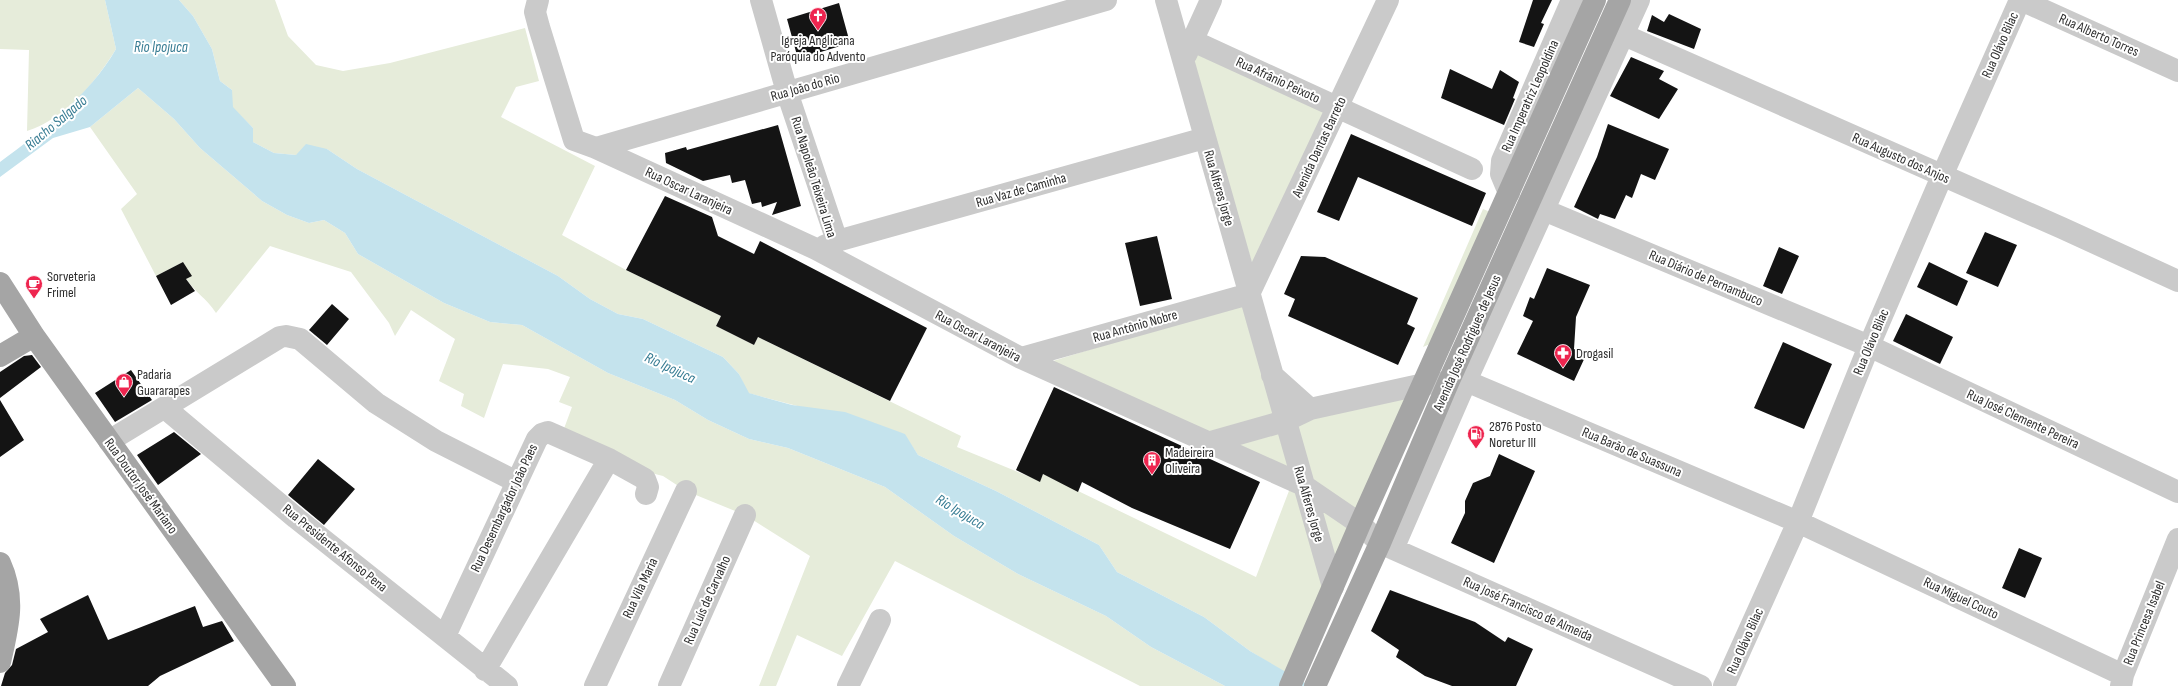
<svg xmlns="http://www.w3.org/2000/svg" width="2178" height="686" font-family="'Sofia Sans Condensed',sans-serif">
	<rect width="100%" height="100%" fill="#fff"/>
	<!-- green -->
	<path fill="#e6ecda" d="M0 0H105L116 49C96 82 65 119 27 131L29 50 0 49Z
		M179 0H275L288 36 316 65 343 71 390 63 525 28 539 81 516 87 501 117 595 166 562 235 626 270 721 316 716 326 754 345 758 337 961 436 957 447 1040 481 1043 474 1256 577 1292 483 1330 588 1294 678 1250 651 1204 617 1117 572 1099 545 996 491 918 455 904 434 748 393 739 374 723 357 643 319 618 314 590 299 558 276 357 169 327 149 296 155 274 153 253 142V128L232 107V90L220 81 212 49 193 16Z
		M1196 49 1330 111 1254 269 1190 64Z
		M138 88 174 119 200 148 262 201 287 215 309 223 324 220 345 233 358 254 444 303 490 322 522 325 608 373 675 400 708 420 749 439 788 448 885 487 954 536 1018 574 1106 616 1151 647 1225 686H1140L895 561 842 656 797 635 776 686H759L810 556 745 515 686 491 663 476 639 470 562 434 572 407 559 402 570 377 548 369 503 364 484 418 461 406 464 394 439 381 455 339 411 310 395 336 389 323 351 272 270 246 216 313C206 298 196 293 186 279L191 276 183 262 156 276 121 209 137 194 90 127Z
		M1483 209 1495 214 1437 341 1423 347Z
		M1247 301 1281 419 1207 440 1040 365Z
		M1420 387 1362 513 1304 484 1287 422Z
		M1283 423 1300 482 1211 443Z
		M1305 489 1358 525 1332 582Z"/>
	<!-- water -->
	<path fill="#c4e3ed" d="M105 0H179L193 16 212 49 220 81 232 90 233 107 253 128V142L274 153 296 155 306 144 327 149 357 169 558 276 590 299 618 314 643 319 723 357 739 374 749 393 792 405 845 412 905 434 918 455 996 491 1099 545 1117 572 1204 617 1250 651 1310 686H1225L1151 647 1106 616 1018 574 954 536 885 487 788 448 749 439 708 420 675 400 608 373 522 325 490 322 444 303 358 254 345 233 324 220 309 223 287 215 262 201 200 148 174 119 138 88 90 127 53 138 0 177V162C43 130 89 96 116 49Z"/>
	<!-- building -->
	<path fill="#141414" d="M1533 0H1552L1541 23 1544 24 1534 47 1519 42Z
		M839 3 850 43 798 59 787 19Z
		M1669 14 1701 29 1694 49 1647 31 1652 15 1664 22Z
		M1631 57 1664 71 1659 79 1678 89 1659 119 1610 96Z
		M1450 69 1492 89 1500 70 1519 82 1513 98 1515 99 1504 125 1441 98Z
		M1608 124 1669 149 1655 180 1641 174 1632 198 1626 195 1615 219 1600 214 1598 219 1574 207 1597 157Z
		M778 125 801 206 772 215 777 202 762 207 761 202 752 204 745 180 732 183 730 175 703 181 666 163 665 153 686 147 687 150Z
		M1351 134 1486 193 1472 226 1358 177 1339 221 1317 212Z
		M665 196 712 217 718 236 754 254 760 241 927 328 890 401 758 337 754 345 716 326 721 316 626 270Z
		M1985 232 2017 245 1998 287 1966 273Z
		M1157 236 1172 299 1140 306 1125 243Z
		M1779 247 1799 256 1782 294 1763 286Z
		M1301 256 1325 257 1418 298 1407 324 1415 328 1398 365 1288 316 1295 299 1284 294Z
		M183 262 192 276 186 279 195 291 171 305 156 276Z
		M1929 262 1968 281 1957 306 1917 287Z
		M1547 268 1590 285 1576 317 1574 349 1586 355 1574 381 1517 354 1533 321 1523 316 1530 297 1534 299Z
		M332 304 349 319 327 345 309 330Z
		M1906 314 1953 337 1940 364 1893 341Z
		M1783 342 1832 364 1804 429 1754 408Z
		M32 355 41 367 0 398V372L24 356Z
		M131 370 152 400 115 422 95 393Z
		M1054 387 1260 482 1230 549 1132 508 1082 482 1078 492 1043 474 1040 482 1016 470Z
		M0 400 24 440 0 457Z
		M174 432 201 454 158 485 137 455Z
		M1499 454 1535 471 1494 563 1451 543 1465 513V501L1473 483 1490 476Z
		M318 459 355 489 324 525 288 495Z
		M2019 548 2042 558 2025 598 2002 588Z
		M1390 590 1475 622 1505 642 1508 637 1533 649 1516 686H1452L1425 676 1396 657 1399 650 1371 631Z
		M88 595 108 640 195 606 203 627 222 621 234 641 160 676 148 686H1L5 673 12 665 16 649 48 632 40 619Z"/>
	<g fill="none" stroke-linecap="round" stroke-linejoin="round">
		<!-- minor -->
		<path stroke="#cacaca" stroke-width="22" d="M538 0 535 12 539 27 574 140 596 148 816 249 1021 358 1303 485 1360 524 1380 543 1701 686
			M761 0 787 92 837 241 824 246
			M1166 0 1333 587
			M2021 0 2178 71
			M1624 35 2062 228 2178 281
			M1193 41 1472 169
			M1186 55 1211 0
			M596 148 1106 0
			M1509 193 1501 174 1502 161 1572 0
			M1544 210 1869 346 2178 492
			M837 241 1205 138
			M1021 358 1249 294 1388 0
			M1272 375 1310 409
			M165 408 296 518 507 686
			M109 441 280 337 286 336 300 339 376 403 436 441 515 481
			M1207 443 1285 421 1310 409 1424 384 1466 381 1798 522 2123 675
			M1393 549 1466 381 1639 0
			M445 636 537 439 542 434 548 432 609 459 645 479 648 487 646 494
			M485 670 609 459
			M595 686 686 491
			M669 686 745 515
			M848 686 880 620
			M1724 686 1798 522 1869 346 1942 176 2020 0
			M2121 686 2123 675 2178 539"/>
		<!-- major -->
		<path stroke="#a5a5a5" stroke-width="22" d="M0 283 34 336 285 686
			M0 356 34 336
			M0 563C16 598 8 627 0 662
			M1290 686 1360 524 1595 0
			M1315 686 1380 543 1448 383 1620 0"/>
	</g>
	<!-- icons -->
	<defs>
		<g id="church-pin" transform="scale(0.9)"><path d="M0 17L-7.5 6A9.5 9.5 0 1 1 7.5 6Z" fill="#ee254f" stroke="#fff"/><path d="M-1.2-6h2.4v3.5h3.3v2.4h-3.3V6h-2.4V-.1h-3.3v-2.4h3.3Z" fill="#fff"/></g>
		<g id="cafe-pin" transform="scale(0.9)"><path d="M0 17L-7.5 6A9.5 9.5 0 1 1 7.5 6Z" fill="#ee254f" stroke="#fff"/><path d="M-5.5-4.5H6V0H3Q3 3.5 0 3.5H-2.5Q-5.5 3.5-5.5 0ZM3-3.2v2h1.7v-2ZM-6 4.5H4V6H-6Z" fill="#fff"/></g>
		<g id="pharmacy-pin" transform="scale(0.9)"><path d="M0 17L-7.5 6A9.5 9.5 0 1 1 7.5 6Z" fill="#ee254f" stroke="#fff"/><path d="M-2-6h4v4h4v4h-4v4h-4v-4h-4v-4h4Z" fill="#fff"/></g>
		<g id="shop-pin" transform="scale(0.9)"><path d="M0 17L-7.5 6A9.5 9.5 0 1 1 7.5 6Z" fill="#ee254f" stroke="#fff"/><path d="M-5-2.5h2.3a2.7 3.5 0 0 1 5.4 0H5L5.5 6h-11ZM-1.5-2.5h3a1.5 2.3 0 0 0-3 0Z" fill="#fff"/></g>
		<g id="fuel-pin" transform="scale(0.9)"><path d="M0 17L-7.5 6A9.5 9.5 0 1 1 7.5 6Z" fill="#ee254f" stroke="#fff"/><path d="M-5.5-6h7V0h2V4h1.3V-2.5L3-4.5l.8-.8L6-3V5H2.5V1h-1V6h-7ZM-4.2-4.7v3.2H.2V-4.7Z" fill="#fff"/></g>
		<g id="building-pin" transform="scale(0.9)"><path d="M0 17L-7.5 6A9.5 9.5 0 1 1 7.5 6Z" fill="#ee254f" stroke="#fff"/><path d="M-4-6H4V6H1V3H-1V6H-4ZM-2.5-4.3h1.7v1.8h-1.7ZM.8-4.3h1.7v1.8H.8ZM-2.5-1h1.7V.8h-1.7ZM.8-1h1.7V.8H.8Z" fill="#fff"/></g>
	</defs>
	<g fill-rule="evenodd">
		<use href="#church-pin" x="818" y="16"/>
		<use href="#cafe-pin" x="34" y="284"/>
		<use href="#pharmacy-pin" x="1563" y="353"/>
		<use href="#shop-pin" x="124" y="382"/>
		<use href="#fuel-pin" x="1476" y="434"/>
		<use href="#building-pin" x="1152" y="460"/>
	</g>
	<g text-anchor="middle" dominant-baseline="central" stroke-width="4" stroke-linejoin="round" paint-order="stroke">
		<!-- street labels -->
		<g font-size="14" fill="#2d2d2d" stroke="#fff">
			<text transform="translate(2099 35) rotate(24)">Rua Alberto Torres</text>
			<text transform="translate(2000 45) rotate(-66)">Rua Olávo Bilac</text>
			<text transform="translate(1278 80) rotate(25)">Rua Afrânio Peixoto</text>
			<text transform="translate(805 87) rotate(-16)">Rua João do Rio</text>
			<text transform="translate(1530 96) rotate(-66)">Rua Imperatriz Leopoldina</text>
			<text transform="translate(1319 147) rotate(-65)">Avenida Dantas Barreto</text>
			<text transform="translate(1901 158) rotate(24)">Rua Augusto dos Anjos</text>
			<text transform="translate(814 177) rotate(73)">Rua Napoleão Teixeira Lima</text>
			<text transform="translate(1219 188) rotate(74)">Rua Alferes Jorge</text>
			<text transform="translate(1021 190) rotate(-16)">Rua Vaz de Caminha</text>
			<text transform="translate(689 191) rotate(25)">Rua Oscar Laranjeira</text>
			<text transform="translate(1706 278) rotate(23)">Rua Diário de Pernambuco</text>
			<text transform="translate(1135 326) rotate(-16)">Rua Antônio Nobre</text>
			<text transform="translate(978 336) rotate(28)">Rua Oscar Laranjeira</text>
			<text transform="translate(1871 342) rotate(-67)">Rua Olávo Bilac</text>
			<text transform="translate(1467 343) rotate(-66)">Avenida José Rodrigues de Jesus</text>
			<text transform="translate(2023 419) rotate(25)">Rua José Clemente Pereira</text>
			<text transform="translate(1632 452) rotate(23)">Rua Barão de Suassuna</text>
			<text transform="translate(141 486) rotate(54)">Rua Doutor José Mariano</text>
			<text transform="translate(1309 504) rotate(74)">Rua Alferes Jorge</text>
			<text transform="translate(504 508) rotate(-65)">Rua Desembargador João Paes</text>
			<text transform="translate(335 548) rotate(39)">Rua Presidente Afonso Pena</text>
			<text transform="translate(640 588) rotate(-65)">Rua Vila Maria</text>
			<text transform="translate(1961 598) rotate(25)">Rua Miguel Couto</text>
			<text transform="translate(707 600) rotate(-66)">Rua Luís de Carvalho</text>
			<text transform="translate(1528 609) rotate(24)">Rua José Francisco de Almeida</text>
			<text transform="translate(2144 623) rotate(-68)">Rua Princesa Isabel</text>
			<text transform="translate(1745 641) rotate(-66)">Rua Olávo Bilac</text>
		</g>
		<!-- poi labels -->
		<g font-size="14" fill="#2d2d2d" stroke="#fff" text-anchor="start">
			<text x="818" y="40" text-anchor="middle">Igreja Anglicana<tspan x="818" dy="16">Paróquia do Advento</tspan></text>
			<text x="47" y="276">Sorveteria<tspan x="47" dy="16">Frimel</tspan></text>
			<text x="1576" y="353">Drogasil</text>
			<text x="137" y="374">Padaria<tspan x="137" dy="16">Guararapes</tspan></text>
			<text x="1489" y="426">2876 Posto<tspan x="1489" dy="16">Noretur III</tspan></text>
			<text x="1165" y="452">Madeireira<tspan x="1165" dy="16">Oliveira</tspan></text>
		</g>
		<!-- water labels -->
		<g font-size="15" font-style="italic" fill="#377c93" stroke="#fff">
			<text x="161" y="47">Rio Ipojuca</text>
			<text transform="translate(56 123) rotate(-40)">Riacho Salgado</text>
			<text transform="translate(670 368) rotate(25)">Rio Ipojuca</text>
			<text transform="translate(960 512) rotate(31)">Rio Ipojuca</text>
		</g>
	</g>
</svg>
